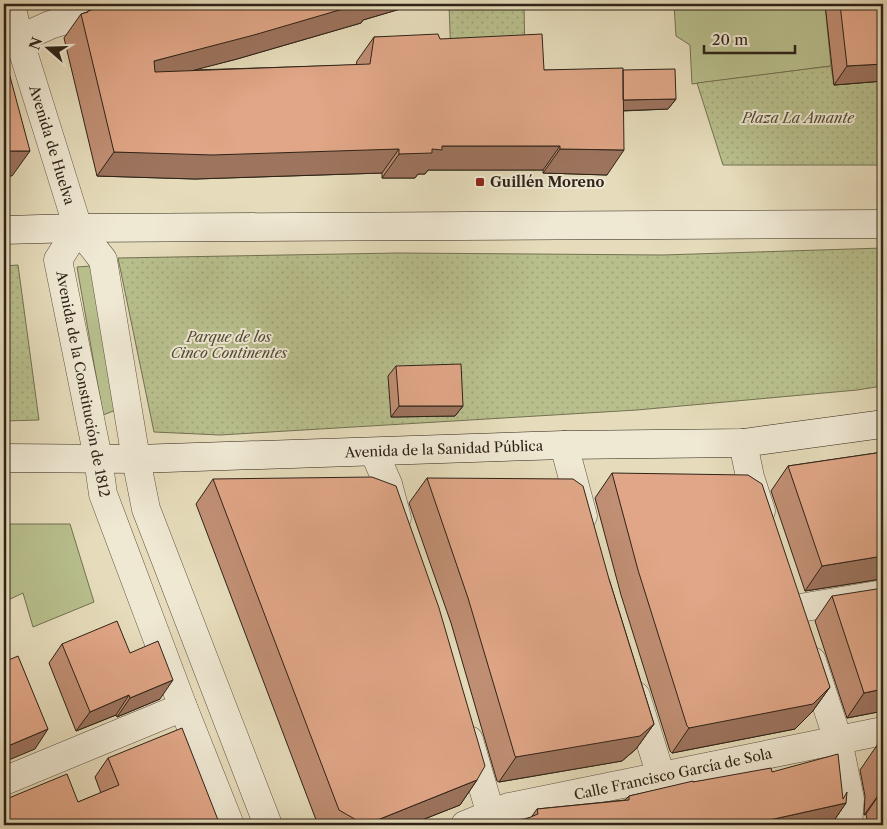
<svg xmlns="http://www.w3.org/2000/svg" width="887" height="829" font-family="'Libre Caslon Text',serif">
	<defs>
		<pattern id="park-dots" width="8" height="8" patternUnits="userSpaceOnUse" patternTransform="scale(1.25)"><rect width="8" height="8" fill="#b8bf8d"/><path d="M2 2h.1M6 6h.1" fill="none" stroke="#9ea479" stroke-width="1.8" stroke-linecap="round"/></pattern>
	</defs>
	<rect width="100%" height="100%" fill="#e6dcbb"/>
	<filter id="stains"><feTurbulence type="fractalNoise" baseFrequency=".004" numOctaves="4"/><feColorMatrix values="0 0 0 0 .2 0 0 0 0 .09 0 0 0 0 .02 0 0 0 .5 -.17"/></filter>
	<radialGradient id="worn" r=".72"><stop offset=".6" stop-color="#630" stop-opacity="0"/><stop offset="1" stop-color="#630" stop-opacity=".3"/></radialGradient>
	<!-- grass -->
	<path fill="#b8bf8d" stroke="#737152" d="M674 4H825L831 66 692 84 690 45 676 36Z
		M91 266 116 410 103 415 77 267Z
		M4 524H70L94 602 33 627 23 593 4 602Z"/>
	<!-- park -->
	<path fill="url(#park-dots)" stroke="#737152" d="M449 4H524L525 58 451 61Z
		M831 66 834 85 883 81V165H723L697 83Z
		M883 248V386L857 390 637 410 220 435 154 432 118 258 398 253 663 255Z
		M18 265 39 420 4 421V266Z"/>
	<g fill="none" stroke-linecap="round" stroke-linejoin="round">
		<!-- minor casing -->
		<g stroke="#5c5141" stroke-width="29">
			<path id="minor" d="M4 45 19 39 50 25 117 4
				M743 443 750 477 761 511
				M564 445 583 516
				M374 452 388 484 397 518
				M794 609 883 594
				M812 661 838 740 850 799 848 825
				M636 696 661 776
				M469 740 491 815
				M4 781 183 707"/>
		</g>
		<!-- tertiary casing -->
		<g stroke="#5c5141" stroke-width="29">
			<path id="tertiary" d="M11 4 19 39 78 228 103 260 136 459 146 509 268 825
				M78 228 58 260 98 458 103 494 183 707 230 825
				M465 825 509 807 883 731"/>
		</g>
		<!-- secondary casing -->
		<g stroke="#2e2318" stroke-width="29">
			<path id="secondary" d="M4 230 78 228 883 224
				M4 458 136 459 564 445 743 443 883 424"/>
		</g>
		<!-- minor -->
		<use href="#minor" stroke="#efe8d3" stroke-width="28"/>
		<!-- tertiary -->
		<use href="#tertiary" stroke="#efe8d3" stroke-width="28"/>
		<!-- secondary -->
		<use href="#secondary" stroke="#efe8d3" stroke-width="28"/>
	</g>
	<!-- wall -->
	<path fill="#c18f74" stroke="#2e2318" d="M110 4H426L408 9 407 7 363 20 361 23 237 59 193 70 356 65 357 61 374 37 440 39 544 70H623L676 99 668 109 623 111 607 175 543 173V170H428L425 174H418L415 178H382V173L195 179 97 176 64 38 81 14 87 12 88 11Z
		M825 4H883V81L834 85Z
		M396 366 463 406 455 416 391 417 388 376Z
		M883 452V579H881L805 591 771 491 788 466Z
		M612 473 830 687 812 712 795 729 672 753 670 751 621 595 595 498Z
		M427 478 609 579 654 724 636 749 622 761 499 782 497 781 451 623 409 503Z
		M213 479 477 780 460 805 409 825H318L196 504Z
		M832 596 883 711 847 718 815 621Z
		M62 644 130 653 160 699 117 717 116 715 76 731 49 663Z
		M883 740V825H868L866 814 864 815 865 796 860 770 880 741Z
		M108 758 220 825 78 802 101 793 95 777Z
		M772 772 843 798 846 803 833 822 532 816 537 809 625 800 629 796 693 782Z"/>
	<!-- shaded-wall -->
	<path fill="#9d745e" stroke="#2e2318" d="M360 4H409L407 7 363 20 361 23 237 59 137 85 154 61Z
		M412 4H426L408 9Z
		M883 64V81L834 85 847 66Z
		M676 99 668 109 615 111 622 100Z
		M442 146H560L543 170H428L425 174H418L415 178H382L399 154 432 149Z
		M399 149 382 173 195 179 97 176 114 152Z
		M560 149 624 150 607 175 543 173Z
		M4 151H30L12 176H4Z
		M399 406H463L455 416 391 417Z
		M883 556V579H881L805 591 822 566Z
		M173 680 160 699 117 717 130 698Z
		M830 687 812 712 795 729 672 753 689 728Z
		M883 689V711L847 718 864 693Z
		M129 695 116 715 76 731 90 712Z
		M654 724 636 749 622 761 499 782 516 757Z
		M48 729 35 749 4 762V751L8 746Z
		M477 780 460 805 409 825H365Z
		M883 789 866 814 864 815 882 790Z
		M846 803 833 822 818 825H747Z"/>
	<!-- building -->
	<path fill="#e0a687" stroke="#2e2318" d="M110 4H360L254 35 154 61 155 72 370 64 374 37 438 34 440 39 542 34 544 70 623 68 624 150 560 149V146H442V150L432 149V153L399 154V149L212 155 114 152 81 14 88 12V11Z
		M840 4H883V64L847 66Z
		M8 69 30 151H4V70Z
		M675 69 676 99 623 100V70Z
		M461 364 463 406H399L396 366Z
		M883 452V556L822 566 788 466Z
		M612 473 748 475 762 484 830 687 813 704 689 728 687 726 638 570Z
		M372 477 396 486 439 608 485 766 477 780 365 825 339 810 213 479Z
		M427 478 573 479 583 486 609 579 654 724 640 736 516 757 515 756 468 598Z
		M883 588V689L864 693 832 596Z
		M117 621 130 653 158 641 173 680 130 698 129 695 90 712 62 644Z
		M18 656 48 729 8 746V749L4 751V662Z
		M182 728 220 825H4V800L67 774 78 802 119 785 108 758Z
		M883 740V790H882L883 771 877 745 880 741Z
		M838 754 843 799 847 792 846 803 747 825H511L538 814 537 809 629 800V796L693 781V782L771 768 772 772Z"/>
	<!-- markers -->
	<rect fill="#8f2418" stroke="#efe8d3" stroke-width="2" x="475" y="177" width="10" height="10" rx="2.5"/>
	<g text-anchor="middle" dominant-baseline="central" stroke-width="4" stroke-linejoin="round" paint-order="stroke">
		<!-- park labels -->
		<g font-size="14" font-style="italic" fill="#504a35" stroke="#efe8d3">
			<text x="798" y="118">Plaza La Amante</text>
			<text x="229" y="337">Parque de los<tspan x="229" dy="16">Cinco Continentes</tspan></text>
		</g>
		<!-- street labels -->
		<g font-size="14" fill="#2e2318" stroke="#efe8d3">
			<text transform="translate(52 145) rotate(73)">Avenida de Huelva</text>
			<text transform="translate(83 384) rotate(79)">Avenida de la Constitución de 1812</text>
			<text transform="translate(444 449) rotate(-2)">Avenida de la Sanidad Pública</text>
			<text transform="translate(673 774) rotate(-12)">Calle Francisco García de Sola</text>
		</g>
		<!-- poi labels -->
		<g font-size="14" font-weight="bold" fill="#2e2318" stroke="#efe8d3" text-anchor="start">
			<text x="490" y="182">Guillén Moreno</text>
		</g>
	</g>
	<!-- margin -->
	<rect width="887" height="829" fill="none" stroke="#e6dcbb" stroke-width="20"/>
	<rect x="5" y="5" width="877" height="819" fill="none" stroke="#2e2318" stroke-width="2.5"/>
	<rect x="10" y="10" width="867" height="809" fill="none" stroke="#2e2318"/>
	<!-- north arrow -->
	<g transform="translate(48 48) rotate(290)" stroke="#efe8d3" stroke-width="4" paint-order="stroke">
	<path d="M0-4L9 19L0 12L-9 19Z" fill="#2e2318"/>
	<text y="-8" font-size="14" font-weight="bold" text-anchor="middle" fill="#2e2318">N</text>
	</g>
	<!-- scale -->
	<path d="M704 45v8h91v-8" fill="none" stroke="#2e2318" stroke-width="2.5"/>
	<text x="712" y="45" font-size="15" fill="#2e2318" stroke="#efe8d3" stroke-width="4" paint-order="stroke">20 m</text>
	<rect width="100%" height="100%" filter="url(#stains)"/>
	<rect width="100%" height="100%" fill="url(#worn)"/>
</svg>
